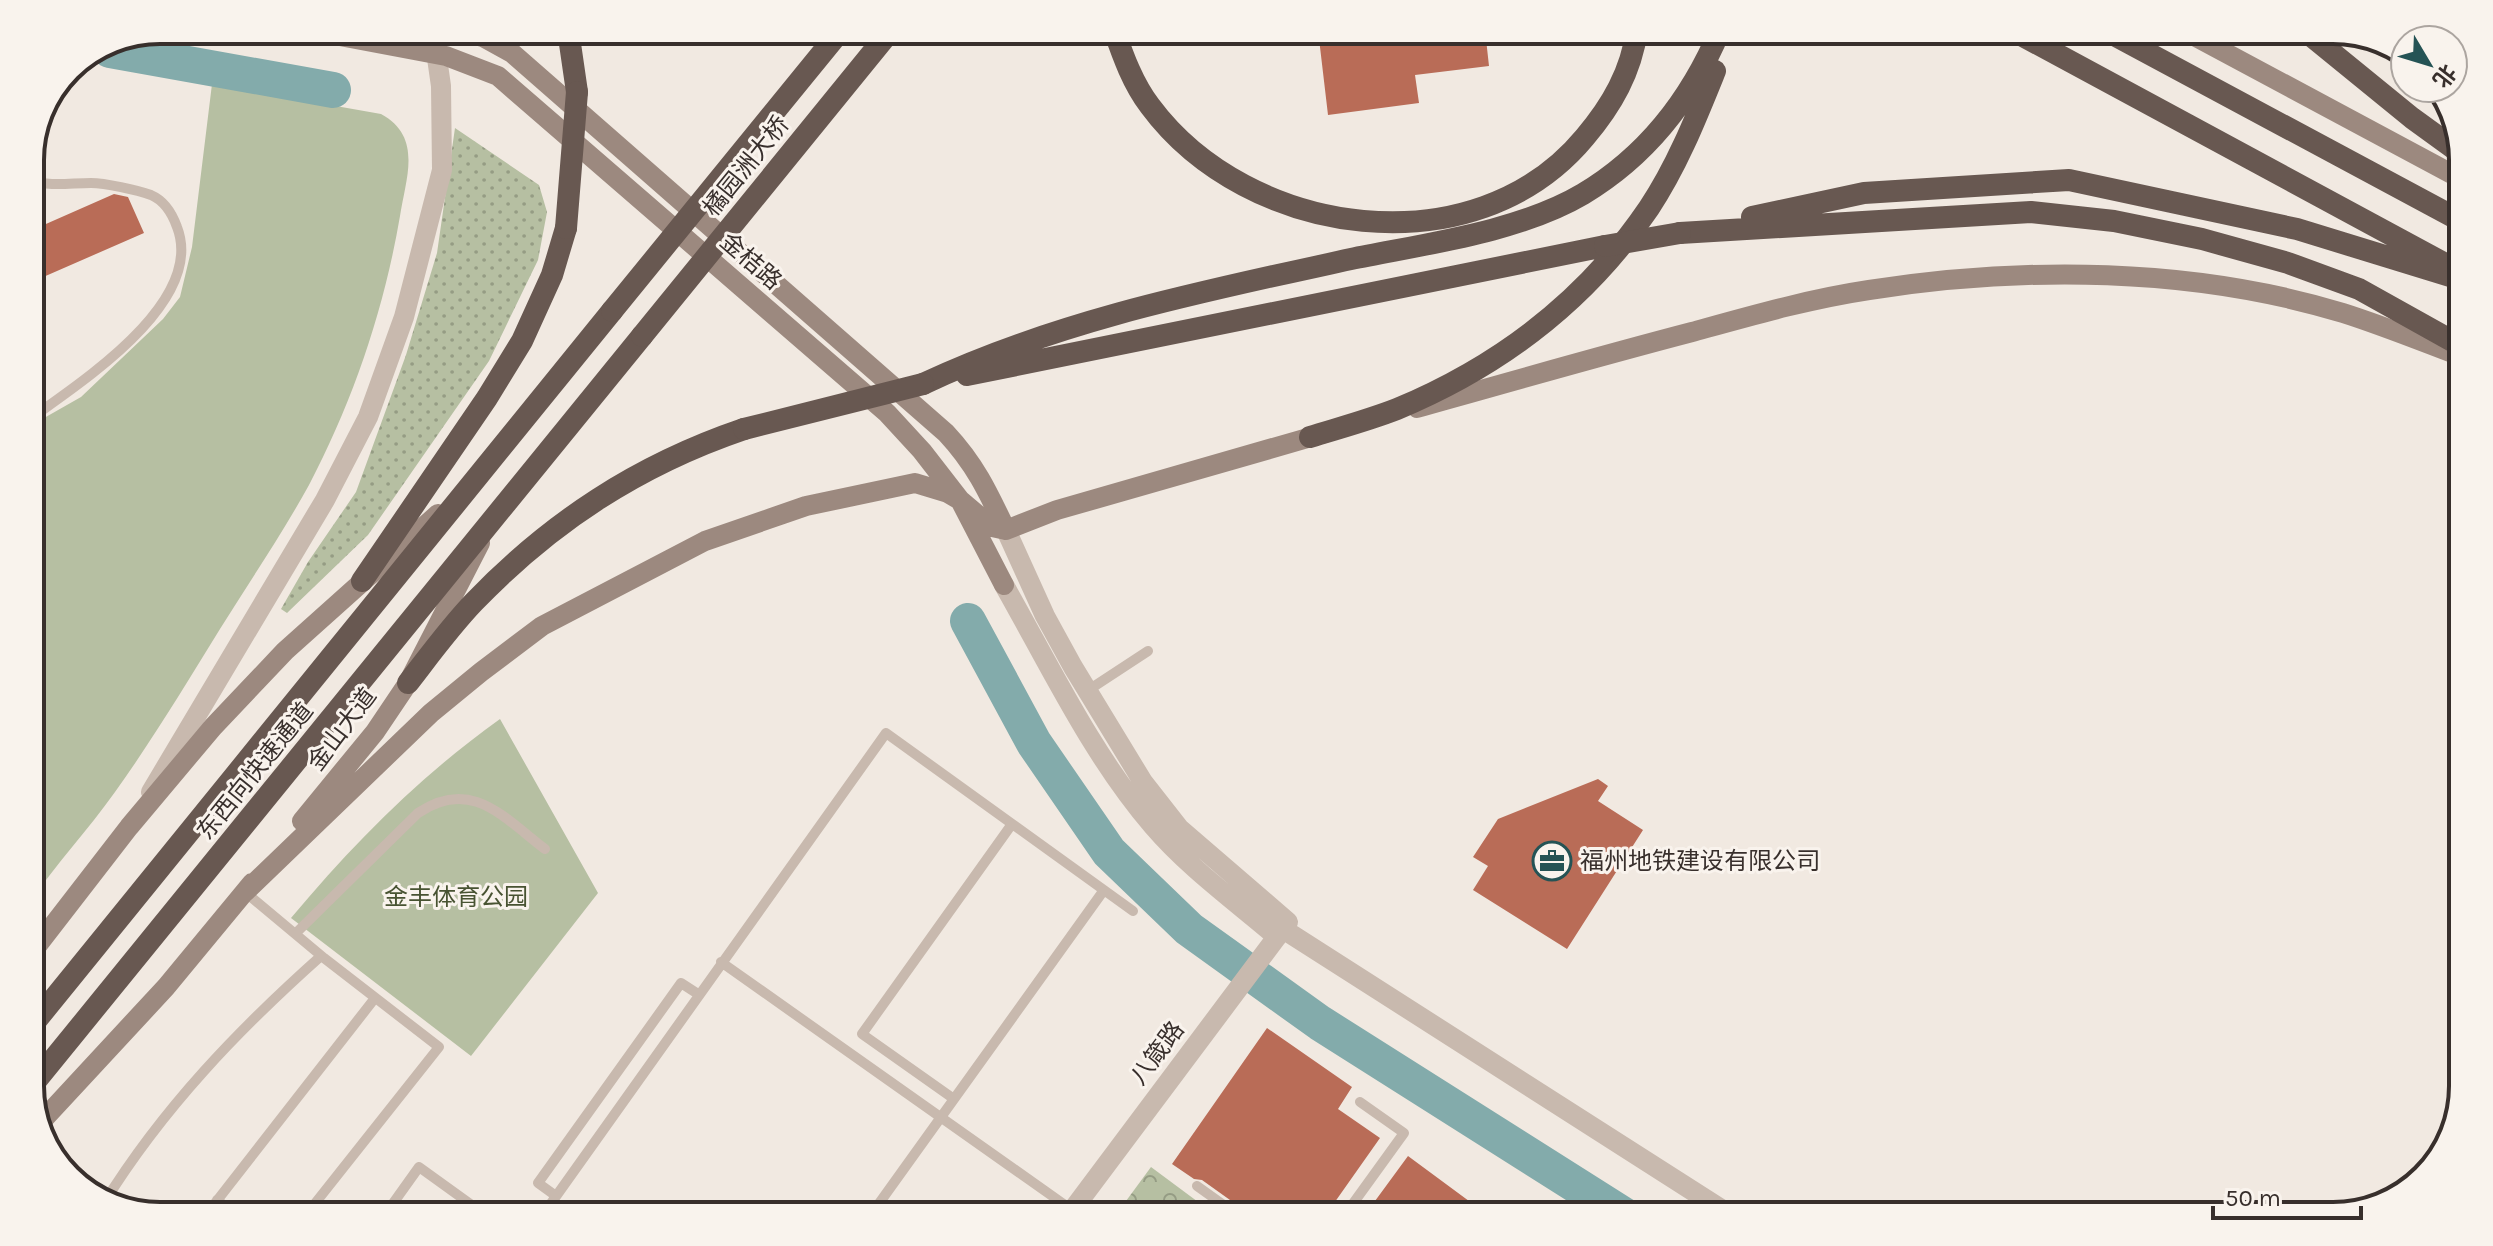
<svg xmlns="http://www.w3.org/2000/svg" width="2493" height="1246" font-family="Karla,'Noto Sans SC',sans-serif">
	<defs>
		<pattern id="grass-dots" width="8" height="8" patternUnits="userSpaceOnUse" patternTransform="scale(2)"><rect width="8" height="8" fill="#b6bfa2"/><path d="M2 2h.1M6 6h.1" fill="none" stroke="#959c84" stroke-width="1.8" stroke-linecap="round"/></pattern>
		<pattern id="forest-crowns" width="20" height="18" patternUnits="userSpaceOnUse" patternTransform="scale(2)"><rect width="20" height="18" fill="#b6bfa2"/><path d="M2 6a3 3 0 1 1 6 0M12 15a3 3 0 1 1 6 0" fill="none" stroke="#959c84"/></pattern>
	</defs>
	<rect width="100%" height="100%" fill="#f1e9e1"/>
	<!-- grass -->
	<path fill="url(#grass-dots)" d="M455 128 539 185 547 212 538 260 489 361 368 535 287 613 281 609 308 562 356 492 406 355 437 253Z"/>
	<!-- forest -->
	<path fill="url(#forest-crowns)" d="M1151 1167 1217 1216H1115Z"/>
	<!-- park -->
	<path fill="#b6bfa2" d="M212 84 381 114C423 137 406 177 400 216 384 310 353 401 309 485 282 534 250 581 220 629 186 684 153 739 115 792 88 830 56 864 30 902V426L81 397 163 319 180 297 192 247Z
		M500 719 598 893 471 1056 291 918C355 842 419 777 500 719Z"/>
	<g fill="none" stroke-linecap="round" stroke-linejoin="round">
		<!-- river -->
		<path stroke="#83abab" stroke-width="36" d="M110 50 333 90
			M968 621 1034 743 1109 852 1189 929 1320 1023 1625 1216"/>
	</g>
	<!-- building -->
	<path fill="#b96c57" d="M1318 30H1485L1489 66 1415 75 1419 103 1328 115Z
		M114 194 128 197 144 233 41 278 30 253V231Z
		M1598 779 1608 786 1598 801 1643 830 1567 949 1473 890 1488 866 1473 857 1498 819Z
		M1267 1028 1352 1087 1338 1109 1380 1138 1325 1216H1247L1244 1210 1202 1180 1194 1179 1172 1164Z
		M1408 1156 1473 1204 1464 1216H1364Z"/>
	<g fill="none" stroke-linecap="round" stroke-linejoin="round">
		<!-- service -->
		<path stroke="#c8b9ae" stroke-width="10" d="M30 180C50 187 70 183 91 183 105 183 137 190 151 195 165 201 172 213 177 227 206 302 81 382 30 419
			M1087 691 1148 651
			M245 892 324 958 439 1047 305 1216
			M296 933 418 813C471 777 503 817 545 849
			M721 962 1072 1210
			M954 1099 862 1034 1012 824
			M1197 1186 1239 1216
			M556 1196 538 1183 681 983 698 994
			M217 1200 238 1216
			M104 1203C163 1108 238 1030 321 956
			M205 1216 375 998
			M384 1216 419 1167 487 1216
			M542 1216 886 733 1133 911
			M870 1216 1104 890
			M1344 1216 1404 1133 1360 1102
			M1557 1216 1573 1210 1590 1216"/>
		<!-- tertiary -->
		<path stroke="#c8b9ae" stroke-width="20" d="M1006 530 1045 616 1073 667 1143 782 1179 828 1288 922 1068 1216
			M1004 585C1050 666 1092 755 1153 826 1189 868 1235 901 1277 937
			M151 792 325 500 368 417 404 317 442 170 441 86 433 30
			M1283 929 1732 1216"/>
		<!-- secondary -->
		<path stroke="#9c897f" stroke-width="20" d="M308 30 446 56 498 76 887 413 922 451 960 500 1004 585
			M455 30 483 37 512 53 946 433C975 464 988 492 1006 530
			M2183 30 2463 180
			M1417 408C1509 382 1600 356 1692 332 1750 316 1809 299 1869 290 2024 266 2192 267 2343 313 2384 326 2423 342 2463 357
			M302 821 375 732 408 683 480 543
			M245 892 431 713 481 672 542 626 705 541 806 506 915 483 948 493 960 500 992 527 1006 530 1057 510 1325 433
			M30 955 129 827 213 727 285 651 438 514
			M40 1123 166 987 252 883"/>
		<!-- trunk -->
		<path stroke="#685851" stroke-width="22" d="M568 30 577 92
			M1114 30C1123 56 1133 84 1150 106 1248 238 1475 270 1585 137 1612 105 1631 72 1637 30
			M2012 30 2447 265
			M2105 30 2463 222
			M2304 30 2412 118 2463 155
			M1752 217 1864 193 2069 180 2297 229 2463 280
			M1680 233 2031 212 2114 221 2202 239 2288 263 2359 289 2463 347
			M967 375 1605 246
			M923 384C1059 320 1205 291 1351 259 1424 244 1519 232 1583 194 1648 155 1691 99 1720 30
			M1310 437C1339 428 1369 420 1397 409 1500 366 1586 301 1649 208 1677 166 1696 118 1715 71
			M362 581 487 398 522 341 552 275 566 228
			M408 683C429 656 450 627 474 602 551 522 638 465 744 429
			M30 1028 612 311
			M30 1088 642 336"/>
		<!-- trunk-bridge -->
		<path stroke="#685851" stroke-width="22" d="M566 228 577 92
			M1605 246 1680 233
			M612 311 841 30
			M642 336 891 30
			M744 429 923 384"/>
	</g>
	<!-- icons -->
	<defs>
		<g id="office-ring" transform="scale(2)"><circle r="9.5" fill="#f9f3ed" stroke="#255355" stroke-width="1.5"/><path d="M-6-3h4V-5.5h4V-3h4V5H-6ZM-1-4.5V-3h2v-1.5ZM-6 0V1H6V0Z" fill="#255355"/></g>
	</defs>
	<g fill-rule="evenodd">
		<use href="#office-ring" x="1552" y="861"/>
	</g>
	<g text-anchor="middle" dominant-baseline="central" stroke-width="6" stroke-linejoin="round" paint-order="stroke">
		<!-- street labels -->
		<g font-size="24" fill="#382f2c" stroke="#f9f3ed">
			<text transform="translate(746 166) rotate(-51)">橘园洲大桥</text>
			<text transform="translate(751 261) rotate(41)">金桔路</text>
			<text transform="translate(342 729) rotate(-53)">金山大道</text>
			<text transform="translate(255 771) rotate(-51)">东西向快速通道</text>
			<text transform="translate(1157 1053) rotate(-53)">八箴路</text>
		</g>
		<!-- poi labels -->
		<g font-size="24" fill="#382f2c" stroke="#f9f3ed" text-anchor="start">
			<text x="1580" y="861">福州地铁建设有限公司</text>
		</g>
		<!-- park labels -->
		<g font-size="24" fill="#485332" stroke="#f9f3ed">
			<text x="456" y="897">金丰体育公园</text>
		</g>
	</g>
	<!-- crop -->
	<path d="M0 0H2493V1246H0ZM160 44H2333A116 116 0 0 1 2449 160V1086A116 116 0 0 1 2333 1202H160A116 116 0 0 1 44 1086V160A116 116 0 0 1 160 44Z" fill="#f9f3ed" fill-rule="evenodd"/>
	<path fill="none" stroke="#382f2c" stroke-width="4" d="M160 44H2333A116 116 0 0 1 2449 160V1086A116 116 0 0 1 2333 1202H160A116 116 0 0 1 44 1086V160A116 116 0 0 1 160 44Z"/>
	<!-- north arrow -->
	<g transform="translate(2429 64) rotate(128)"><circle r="38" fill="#f9f3ed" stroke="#aca5a0" stroke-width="2"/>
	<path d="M0-6L14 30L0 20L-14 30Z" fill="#255355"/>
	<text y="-12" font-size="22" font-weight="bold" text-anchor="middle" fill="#382f2c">北</text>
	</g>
	<!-- scale -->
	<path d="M2213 1206v12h148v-12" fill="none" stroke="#382f2c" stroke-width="4"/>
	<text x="2225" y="1206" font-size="24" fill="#382f2c" stroke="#f9f3ed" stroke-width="6" paint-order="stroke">50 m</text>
</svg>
